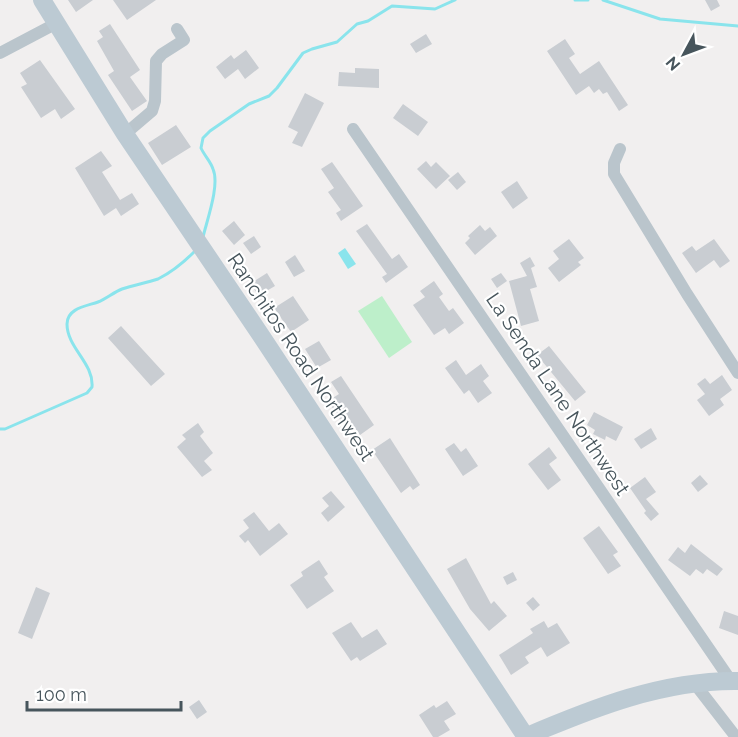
<svg xmlns="http://www.w3.org/2000/svg" width="738" height="737" font-family="Raleway,sans-serif">
	<rect width="100%" height="100%" fill="#f1efef"/>
	<!-- green -->
	<path fill="#bdefca" d="M382 296 412 342 389 358 358 311Z"/>
	<!-- water -->
	<path fill="#8ae4ec" d="M345 248 356 264 348 269 338 253Z"/>
	<g fill="none" stroke-linecap="round" stroke-linejoin="round">
		<!-- stream -->
		<path stroke="#8ae4ec" stroke-width="3" d="M575 0H588
			M603 0 660 19 738 26
			M203 237C207 220 220 185 213 169 211 162 204 155 201 148L203 138 210 131 249 104 269 96 277 88 303 53 312 49 337 42 357 24 368 21 392 6 435 9 455 0
			M0 429H5L87 393 92 387C94 363 67 348 67 324 67 308 87 306 98 302 106 299 114 292 122 289 134 285 146 283 158 279 172 272 183 263 194 252"/>
	</g>
	<!-- building -->
	<path fill="#c9cdd2" d="M68 0H93L76 12Z
		M113 0H156L127 20Z
		M705 0H717L720 6 711 11Z
		M110 24 140 70 130 77 147 101 132 111 108 75 114 71 97 41 103 37 99 31Z
		M426 34 432 44 416 53 410 44Z
		M565 39 575 54 569 58 580 74 599 61 628 105 619 111 607 92 603 94 599 89 594 93 589 86 576 95 547 51Z
		M246 50 259 68 245 79 238 69 225 79 216 67 231 55 234 59Z
		M40 60 75 109 61 119 55 109 41 118 21 87 27 84 20 73Z
		M355 68 379 69V88L338 86 339 72 355 73Z
		M305 93 324 103 302 147 292 143 298 132 288 127Z
		M403 104 428 122 418 136 393 118Z
		M176 125 191 147 162 165 148 143Z
		M101 151 112 166 102 172 120 200 132 193 139 204 121 216 116 208 104 216 75 168Z
		M426 161 431 167 436 162 450 176 436 189 417 169Z
		M332 162 363 206 341 221 336 213 341 210 328 192 334 188 321 169Z
		M458 172 466 182 457 190 448 180Z
		M517 181 528 198 513 209 501 192Z
		M234 221 245 235 234 245 222 231Z
		M367 224 392 259 399 254 408 267 386 283 382 277 387 274 356 231Z
		M480 225 485 231 490 227 497 236 475 255 465 243 470 238 468 236Z
		M254 236 261 247 251 254 243 243Z
		M569 239 584 258 578 262 581 265 559 282 548 268 559 259 553 251Z
		M714 239 730 261 720 268 714 260 696 273 682 253 692 246 696 251Z
		M295 255 305 271 294 277 285 262Z
		M530 257 535 266 531 268 537 287 530 289 539 321 521 326 509 281 527 276 520 263Z
		M267 273 275 286 258 296 251 283Z
		M501 273 507 281 497 288 491 279Z
		M434 281 443 294 439 297 449 311 453 308 464 323 449 334 445 328 434 335 413 305 425 297 420 291Z
		M293 296 309 320 291 332 274 308Z
		M121 326 165 374 151 386 108 338Z
		M319 341 331 360 317 368 305 349Z
		M549 346 586 392 575 401 537 355Z
		M456 360 466 375 481 364 489 376 483 381 492 393 478 403 469 390 464 394 445 368Z
		M722 375 732 390 720 399 724 405 709 416 697 400 705 394 697 384 705 378 710 384Z
		M341 376 374 425 360 435 347 417 341 421 328 401 339 394 331 382Z
		M594 412 623 427 616 441 606 436 605 440 593 434 595 430 587 425Z
		M198 423 204 432 200 436 213 453 204 461 212 470 202 477 177 447 186 439 182 435Z
		M651 428 657 439 641 449 634 439Z
		M390 438 420 485 413 490 410 486 401 493 372 450Z
		M454 443 461 452 466 448 478 466 463 476 445 449Z
		M549 447 557 458 549 464 561 480 548 490 528 464Z
		M700 475 708 484 698 492 691 483Z
		M645 477 656 492 646 499 659 514 651 521 644 513 646 511 630 488Z
		M331 491 345 507 328 522 321 513 329 506 322 498Z
		M254 512 269 531 279 523 288 534 260 556 248 540 245 543 239 536 249 528 243 520Z
		M599 526 618 552 613 555 621 566 608 574 583 538Z
		M691 544 723 569 717 576 707 569 703 574 696 569 690 576 668 560 678 547 685 553Z
		M466 558 491 604 494 601 507 616 489 631 470 609 447 569Z
		M319 560 328 574 324 577 334 591 307 609 290 585 303 576 301 572Z
		M513 572 517 580 507 585 503 577Z
		M36 587 50 593 32 639 18 633Z
		M533 597 540 605 533 611 526 603Z
		M724 611 738 616V635L719 628Z
		M544 621 548 628 557 623 570 643 547 657 541 647 525 657 529 663 511 675 499 655 533 633 530 629Z
		M351 622 362 638 377 629 387 644 360 661 357 657 351 661 332 633Z
		M199 700 207 712 197 719 189 707Z
		M447 701 456 714 444 721 450 730 438 737H433L419 715 434 705 436 708Z"/>
	<g fill="none" stroke-linecap="round" stroke-linejoin="round">
		<!-- street -->
		<path stroke="#bac5cc" stroke-width="12" d="M0 53 55 24
			M353 129 731 681
			M125 134 152 111 155 101 156 61 162 54 184 40 177 29
			M620 149 614 163V174L687 294 738 373
			M695 684 736 737"/>
		<!-- secondary -->
		<path stroke="#bccad3" stroke-width="18" d="M42 0 125 134 262 337 526 737
			M525 737C593 708 663 680 738 681"/>
	</g>
	<g text-anchor="middle" dominant-baseline="central" stroke-width="4.5" stroke-linejoin="round" paint-order="stroke">
		<!-- street labels -->
		<g font-size="20" fill="#47555c" stroke="#fff">
			<text transform="translate(301 357) rotate(56)">Ranchitos Road Northwest</text>
			<text transform="translate(558 394) rotate(56)">La Senda Lane Northwest</text>
		</g>
	</g>
	<!-- north arrow -->
	<g transform="translate(684 54) rotate(229)" stroke="#ffffff" stroke-width="4.5" paint-order="stroke">
	<path d="M0-4.5L10 22L0 15L-10 22Z" fill="#47555c"/>
	<text y="-9" font-size="16" font-weight="bold" text-anchor="middle" fill="#47555c">N</text>
	</g>
	<!-- scale -->
	<path d="M27 701v9h154v-9" fill="none" stroke="#47555c" stroke-width="3"/>
	<text x="36" y="701" font-size="18" fill="#47555c" stroke="#ffffff" stroke-width="4.5" paint-order="stroke">100 m</text>
</svg>
